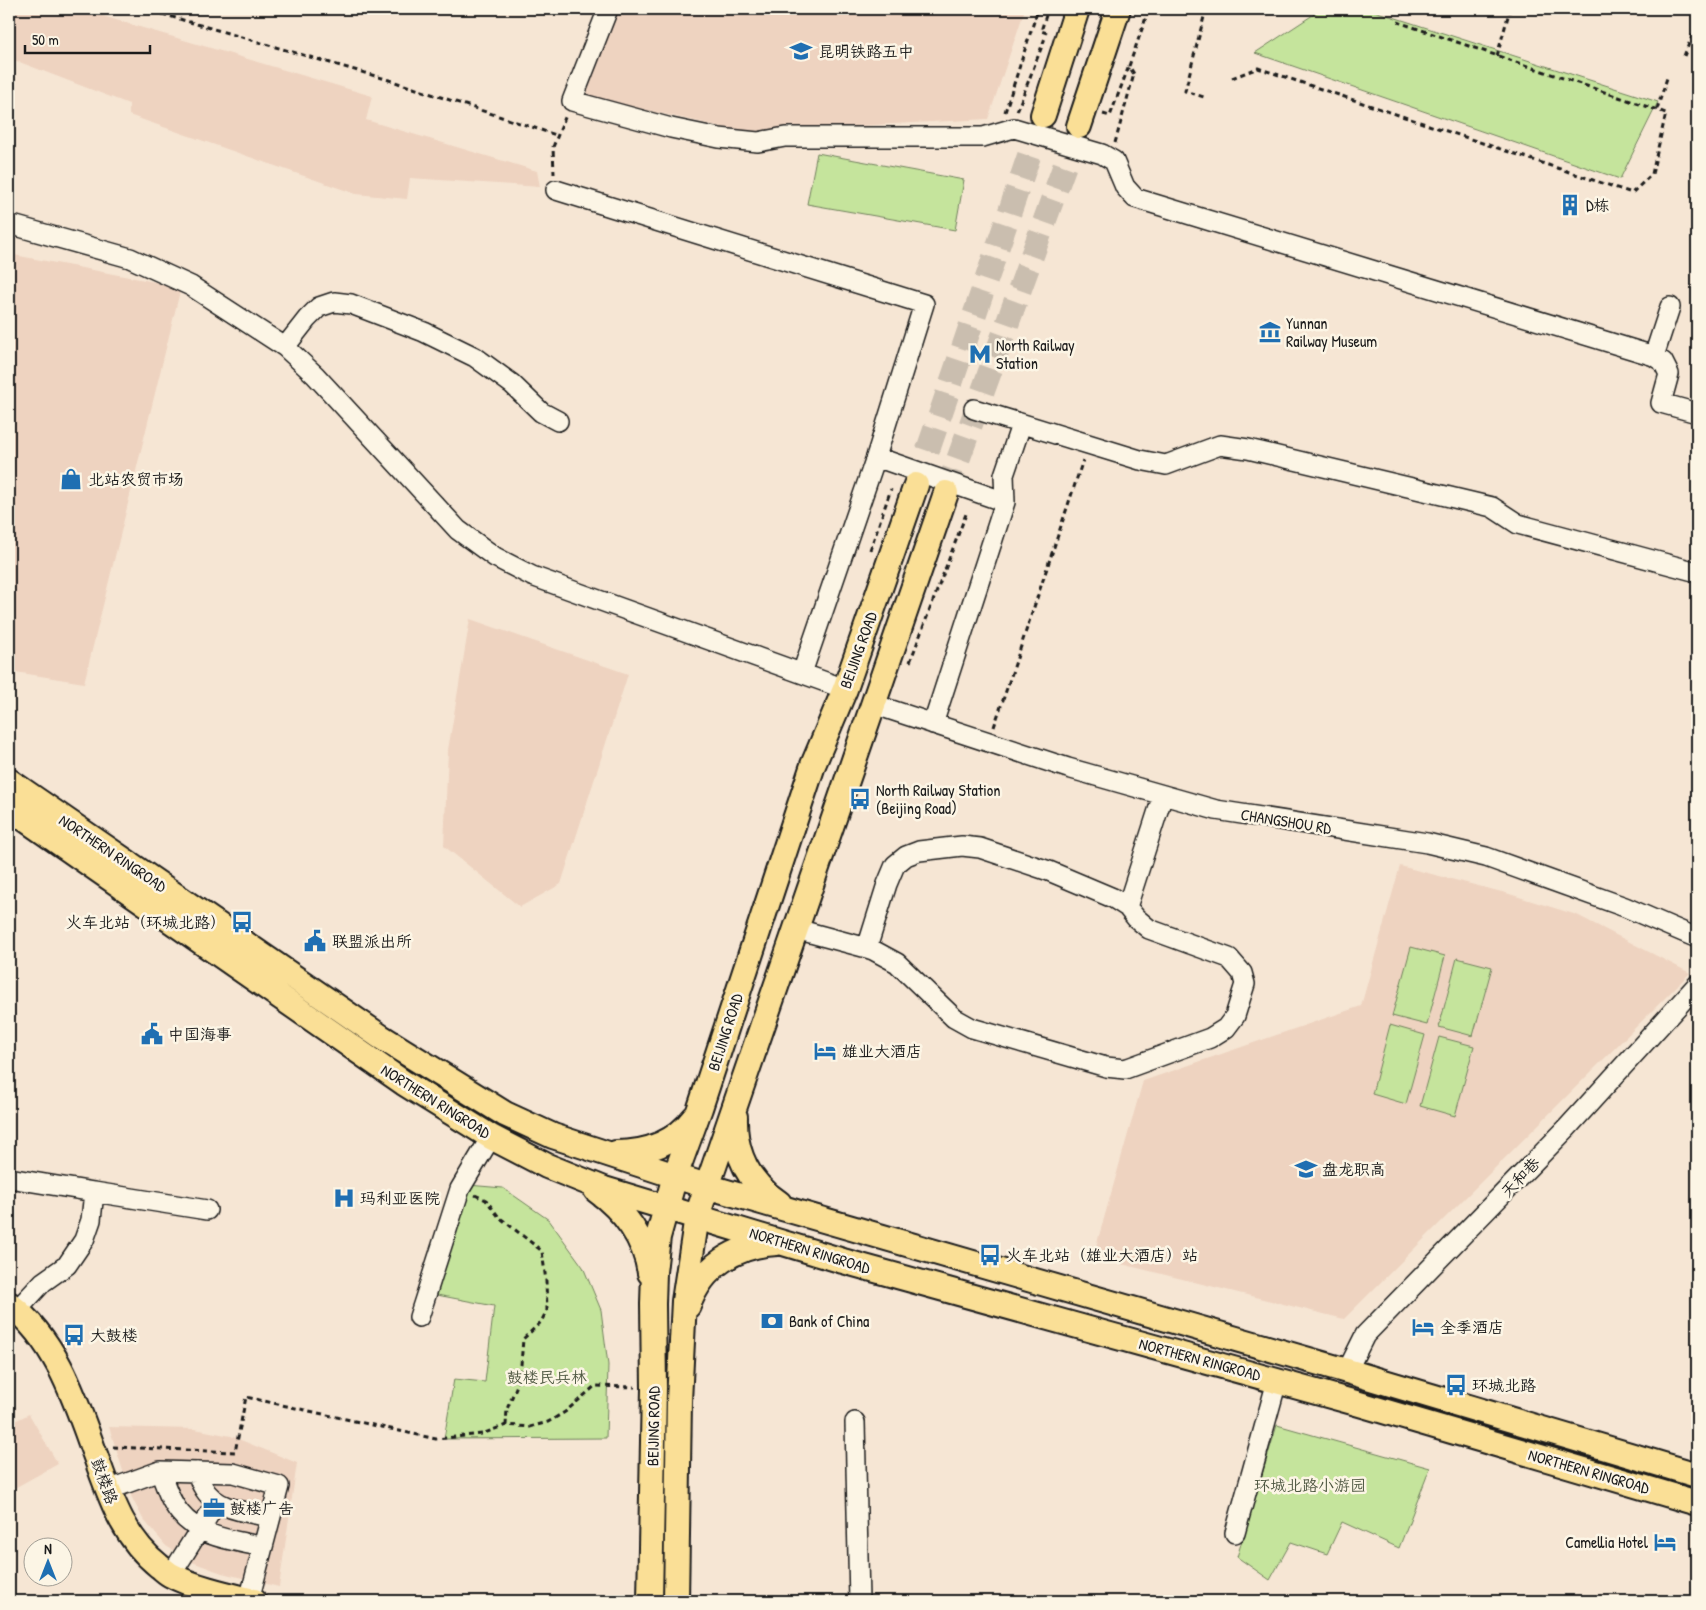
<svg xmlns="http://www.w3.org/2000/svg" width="1706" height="1610" font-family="'Patrick Hand','LXGW WenKai TC',sans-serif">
	<rect width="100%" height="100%" fill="#f6e6d4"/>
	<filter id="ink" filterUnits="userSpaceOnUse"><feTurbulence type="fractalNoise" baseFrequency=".02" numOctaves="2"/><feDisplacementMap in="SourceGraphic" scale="10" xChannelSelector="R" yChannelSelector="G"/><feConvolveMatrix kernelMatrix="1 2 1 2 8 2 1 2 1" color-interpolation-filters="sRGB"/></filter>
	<g filter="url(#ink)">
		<!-- built -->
		<path fill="#eed3c0" d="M9 9H79L372 96 366 120 537 171 540 187 410 178 407 199 356 194 129 115V104L9 58Z
			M607 9H1025L988 119 744 132 575 94Z
			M9 254 181 287 84 683 9 671Z
			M470 619 628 674 561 884 520 907 444 846 448 750Z
			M1400 866 1506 893 1577 915 1690 973 1344 1319 1093 1257 1143 1081 1361 1006Z
			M29 1414 58 1464 9 1491V1424Z
			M109 1427 195 1429 231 1436 297 1463 279 1587 222 1573 192 1562 166 1546 143 1519 131 1496Z"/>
		<!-- green -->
		<path fill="#c5e49c" stroke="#70805c" d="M1322 9H1368L1658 102 1620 179 1255 53Z
			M817 153 964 180 955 230 807 204Z
			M1411 947 1445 956 1427 1025 1392 1016Z
			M1457 958 1492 967 1473 1036 1439 1027Z
			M1390 1025 1425 1035 1406 1104 1372 1094Z
			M1439 1037 1474 1046 1455 1116 1420 1106Z
			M468 1185 503 1188 549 1220 583 1267 601 1310 608 1365 606 1438 444 1439 454 1379 485 1382 494 1306 437 1295Z
			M1277 1425 1430 1468 1399 1548 1342 1522 1327 1554 1291 1542 1270 1580 1237 1557Z"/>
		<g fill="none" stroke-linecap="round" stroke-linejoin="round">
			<!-- major-tunnel -->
			<path stroke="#cabeaf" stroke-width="24" stroke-dasharray="24 12" stroke-linecap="butt" d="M916 485 1043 115
				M946 493 1079 126"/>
			<!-- minor casing -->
			<g stroke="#1c1c1c" stroke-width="22">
				<path id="minor" d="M608 9 572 101 671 128 719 138 758 142 785 137H983L1014 128 1102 154 1114 161 1125 187 1135 198 1654 356 1663 362 1669 374 1661 403 1697 413
					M556 190 924 304 876 457 802 673
					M9 224 130 258 191 286 285 347 315 375 458 530 495 557 532 576 845 689
					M285 347 307 319 319 307 334 302 351 304 424 332 475 357 512 384 541 412 558 421
					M1654 356 1670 307
					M974 409 1140 460 1166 465 1220 445 1248 449 1492 507 1518 524 1697 572
					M876 457 1005 502
					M873 704 1068 768 1216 810 1427 843 1486 857 1625 907 1697 938
					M933 724 1005 502 1004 475 1021 425
					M1127 907 1163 795
					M796 929 867 948 873 950 897 963 954 1018 972 1028 1106 1067 1125 1069 1210 1038 1226 1028 1235 1016 1245 984 1242 973 1229 958 1149 929 1136 918 1127 907 1113 898 1049 871 980 848 962 846 919 851 906 856 895 865 887 884 867 948
					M9 1178 94 1192 91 1220 84 1240 67 1265 43 1282 17 1310
					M94 1192 207 1210
					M419 1317 460 1189 491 1137
					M1347 1371 1365 1335 1566 1129 1697 985
					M855 1422 859 1601
					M160 1471C165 1485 170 1501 180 1513 200 1538 234 1540 263 1547
					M197 1472C199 1477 200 1483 203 1487 215 1510 248 1512 270 1517
					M108 1490 160 1471 233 1473 279 1486 249 1600
					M1235 1533 1277 1381
					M171 1575 217 1502"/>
			</g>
			<!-- major casing -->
			<g stroke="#1c1c1c" stroke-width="28">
				<path id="major" d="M1043 115 1077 9
					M1079 126 1118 9
					M9 781 381 1037 505 1114 553 1136 706 1186 1347 1371 1697 1475
					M9 808 404 1083 491 1137 547 1166 604 1189 843 1261 1356 1403 1697 1503
					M735 1117C734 1154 749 1183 779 1203
					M616 1153C646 1153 675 1143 694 1118
					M596 1190C624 1210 645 1239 650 1273
					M9 1304C55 1339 74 1396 93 1449 109 1492 121 1536 159 1566 163 1569 167 1573 171 1575 193 1587 229 1595 254 1601
					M688 1306C702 1266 736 1245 777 1243
					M650 1601 654 1388 653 1304 654 1272 658 1237 675 1176 700 1108 813 765 845 689 916 485
					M676 1601 679 1401 684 1301 697 1216 946 493"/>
			</g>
			<!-- path -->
			<path stroke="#1c1c1c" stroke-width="3" stroke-dasharray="5 4" stroke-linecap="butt" d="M145 9 389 80 556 135
				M1206 9 1185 91 1207 98
				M1047 33 1041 31 1048 9
				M1497 56 1510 9
				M1684 56 1697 24
				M1232 78 1258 68 1632 193 1652 174 1666 113 1398 22
				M1657 109 1667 78
				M1017 111 1045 38
				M1005 112 1038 9
				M1103 114 1110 116 1129 66
				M1115 143 1134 74 1129 66 1149 9
				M554 174 553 147 566 115
				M870 550 891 489
				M910 662 966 514
				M994 727 1083 460
				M475 1195 486 1200 499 1217 542 1251 546 1281 547 1310 541 1322 523 1339 521 1365 517 1385 507 1409 506 1425
				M113 1447 235 1452 246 1397 436 1439 482 1434 506 1425 530 1427 548 1422 565 1412 595 1386 635 1387"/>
			<!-- minor -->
			<use href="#minor" stroke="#fcf5e5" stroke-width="19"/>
			<!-- major -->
			<use href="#major" stroke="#fadf96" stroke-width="24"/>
		</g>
	</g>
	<!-- icons -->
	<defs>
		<g id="school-bare" transform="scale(1.725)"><path d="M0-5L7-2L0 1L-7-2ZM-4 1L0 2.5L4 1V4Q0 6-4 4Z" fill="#1f6fb2" stroke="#fcf5e5" stroke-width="2.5" paint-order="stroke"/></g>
		<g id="building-bare" transform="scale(1.725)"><path d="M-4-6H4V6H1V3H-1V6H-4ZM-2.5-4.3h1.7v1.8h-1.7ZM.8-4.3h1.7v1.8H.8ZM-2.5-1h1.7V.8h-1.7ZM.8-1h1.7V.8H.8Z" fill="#1f6fb2" stroke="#fcf5e5" stroke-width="2.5" paint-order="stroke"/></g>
		<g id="museum-bare" transform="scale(1.725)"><path d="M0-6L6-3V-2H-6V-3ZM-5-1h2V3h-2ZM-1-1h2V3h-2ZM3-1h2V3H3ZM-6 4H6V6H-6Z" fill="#1f6fb2" stroke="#fcf5e5" stroke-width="2.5" paint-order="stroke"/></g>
		<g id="metro-bare" transform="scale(1.725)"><path d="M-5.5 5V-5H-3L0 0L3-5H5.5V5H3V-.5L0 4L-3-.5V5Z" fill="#1f6fb2" stroke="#fcf5e5" stroke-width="2.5" paint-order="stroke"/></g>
		<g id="shop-bare" transform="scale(1.725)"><path d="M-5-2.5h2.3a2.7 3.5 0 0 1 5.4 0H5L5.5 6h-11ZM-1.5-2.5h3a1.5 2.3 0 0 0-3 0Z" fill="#1f6fb2" stroke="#fcf5e5" stroke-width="2.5" paint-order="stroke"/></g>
		<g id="bus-bare" transform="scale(1.725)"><path d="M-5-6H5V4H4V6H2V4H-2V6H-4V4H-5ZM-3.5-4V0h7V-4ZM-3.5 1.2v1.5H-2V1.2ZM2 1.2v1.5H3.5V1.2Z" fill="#1f6fb2" stroke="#fcf5e5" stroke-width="2.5" paint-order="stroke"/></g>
		<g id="civic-bare" transform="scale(1.725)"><path d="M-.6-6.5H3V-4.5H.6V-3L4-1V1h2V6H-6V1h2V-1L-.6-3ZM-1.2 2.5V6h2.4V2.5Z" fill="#1f6fb2" stroke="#fcf5e5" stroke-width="2.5" paint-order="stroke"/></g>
		<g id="hotel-bare" transform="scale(1.725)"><path d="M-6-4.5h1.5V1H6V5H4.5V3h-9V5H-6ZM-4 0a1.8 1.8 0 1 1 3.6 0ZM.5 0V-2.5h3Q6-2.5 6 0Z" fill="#1f6fb2" stroke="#fcf5e5" stroke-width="2.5" paint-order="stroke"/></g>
		<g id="hospital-bare" transform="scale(1.725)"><path d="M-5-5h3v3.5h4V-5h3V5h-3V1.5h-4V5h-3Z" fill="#1f6fb2" stroke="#fcf5e5" stroke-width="2.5" paint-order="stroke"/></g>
		<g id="bank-bare" transform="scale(1.725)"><path d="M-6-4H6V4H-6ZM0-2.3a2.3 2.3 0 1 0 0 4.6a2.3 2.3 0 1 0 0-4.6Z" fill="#1f6fb2" stroke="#fcf5e5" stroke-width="2.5" paint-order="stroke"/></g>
		<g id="office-bare" transform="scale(1.725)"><path d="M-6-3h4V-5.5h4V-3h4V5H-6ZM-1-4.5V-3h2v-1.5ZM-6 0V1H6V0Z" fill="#1f6fb2" stroke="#fcf5e5" stroke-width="2.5" paint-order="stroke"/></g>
	</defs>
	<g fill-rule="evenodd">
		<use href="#school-bare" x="801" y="51"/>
		<use href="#building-bare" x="1570" y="205"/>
		<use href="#museum-bare" x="1270" y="332"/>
		<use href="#metro-bare" x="980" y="354"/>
		<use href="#shop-bare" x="71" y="479"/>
		<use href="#bus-bare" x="860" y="799"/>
		<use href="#bus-bare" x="242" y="922"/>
		<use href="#civic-bare" x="315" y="941"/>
		<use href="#civic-bare" x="152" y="1034"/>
		<use href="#hotel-bare" x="825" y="1051"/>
		<use href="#school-bare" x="1306" y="1169"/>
		<use href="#hospital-bare" x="344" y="1198"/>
		<use href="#bus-bare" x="990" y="1255"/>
		<use href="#bank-bare" x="772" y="1321"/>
		<use href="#hotel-bare" x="1423" y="1327"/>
		<use href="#bus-bare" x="74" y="1335"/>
		<use href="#bus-bare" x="1456" y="1385"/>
		<use href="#office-bare" x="214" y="1508"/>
		<use href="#hotel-bare" x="1665" y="1542"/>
	</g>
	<g text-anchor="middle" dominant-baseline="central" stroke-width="5" stroke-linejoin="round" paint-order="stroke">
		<!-- poi labels -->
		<g font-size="16" fill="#1c1c1c" stroke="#fcf5e5" text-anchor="start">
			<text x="818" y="51">昆明铁路五中</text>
			<text x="1586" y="205">D栋</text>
			<text x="1286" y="323">Yunnan<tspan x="1286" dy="18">Railway Museum</tspan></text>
			<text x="996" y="345">North Railway<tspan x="996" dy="18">Station</tspan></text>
			<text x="88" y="479">北站农贸市场</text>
			<text x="876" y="790">North Railway Station<tspan x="876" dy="18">(Beijing Road)</tspan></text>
			<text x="226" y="922" text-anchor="end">火车北站（环城北路）</text>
			<text x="332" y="941">联盟派出所</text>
			<text x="168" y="1034">中国海事</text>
			<text x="842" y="1051">雄业大酒店</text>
			<text x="1322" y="1169">盘龙职高</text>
			<text x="360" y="1198">玛利亚医院</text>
			<text x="1006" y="1255">火车北站（雄业大酒店）站</text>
			<text x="789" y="1321">Bank of China</text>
			<text x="1440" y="1327">全季酒店</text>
			<text x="90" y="1335">大鼓楼</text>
			<text x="1472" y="1385">环城北路</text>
			<text x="230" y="1508">鼓楼广告</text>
			<text x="1648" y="1542" text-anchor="end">Camellia Hotel</text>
		</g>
		<!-- street labels -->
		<g font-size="16" fill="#1c1c1c" stroke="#fcf5e5">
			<text transform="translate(858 650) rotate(-70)">BEIJING ROAD</text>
			<text transform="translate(1286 821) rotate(9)">CHANGSHOU RD</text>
			<text transform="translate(113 853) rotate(34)">NORTHERN RINGROAD</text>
			<text transform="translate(725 1032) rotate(-72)">BEIJING ROAD</text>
			<text transform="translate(436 1101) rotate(32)">NORTHERN RINGROAD</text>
			<text transform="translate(1520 1177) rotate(-46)">天和巷</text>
			<text transform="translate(810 1250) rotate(17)">NORTHERN RINGROAD</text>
			<text transform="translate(1200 1359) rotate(15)">NORTHERN RINGROAD</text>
			<text transform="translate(653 1426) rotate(-89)">BEIJING ROAD</text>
			<text transform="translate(1589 1471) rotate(16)">NORTHERN RINGROAD</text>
			<text transform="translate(105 1481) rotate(70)">鼓楼路</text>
		</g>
		<!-- park labels -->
		<g font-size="16" fill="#4f5842" stroke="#fcf5e5">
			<text x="547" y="1377">鼓楼民兵林</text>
			<text x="1310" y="1485">环城北路小游园</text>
		</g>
	</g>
	<!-- margin -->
	<rect width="1706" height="1610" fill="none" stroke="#fcf5e5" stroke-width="30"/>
	<rect x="15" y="15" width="1676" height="1580" fill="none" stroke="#1c1c1c" stroke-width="2" filter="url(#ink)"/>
	<!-- north arrow -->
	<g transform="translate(48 1562)"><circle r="24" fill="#fcf5e5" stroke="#a29e95"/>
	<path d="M0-4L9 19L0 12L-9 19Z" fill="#1f6fb2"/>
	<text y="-8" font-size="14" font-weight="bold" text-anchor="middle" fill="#1c1c1c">N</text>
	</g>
	<!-- scale -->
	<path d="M25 45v8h125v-8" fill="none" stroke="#1c1c1c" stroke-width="2.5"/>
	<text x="32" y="45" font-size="15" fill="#1c1c1c" stroke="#fcf5e5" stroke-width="4" paint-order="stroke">50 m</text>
</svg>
